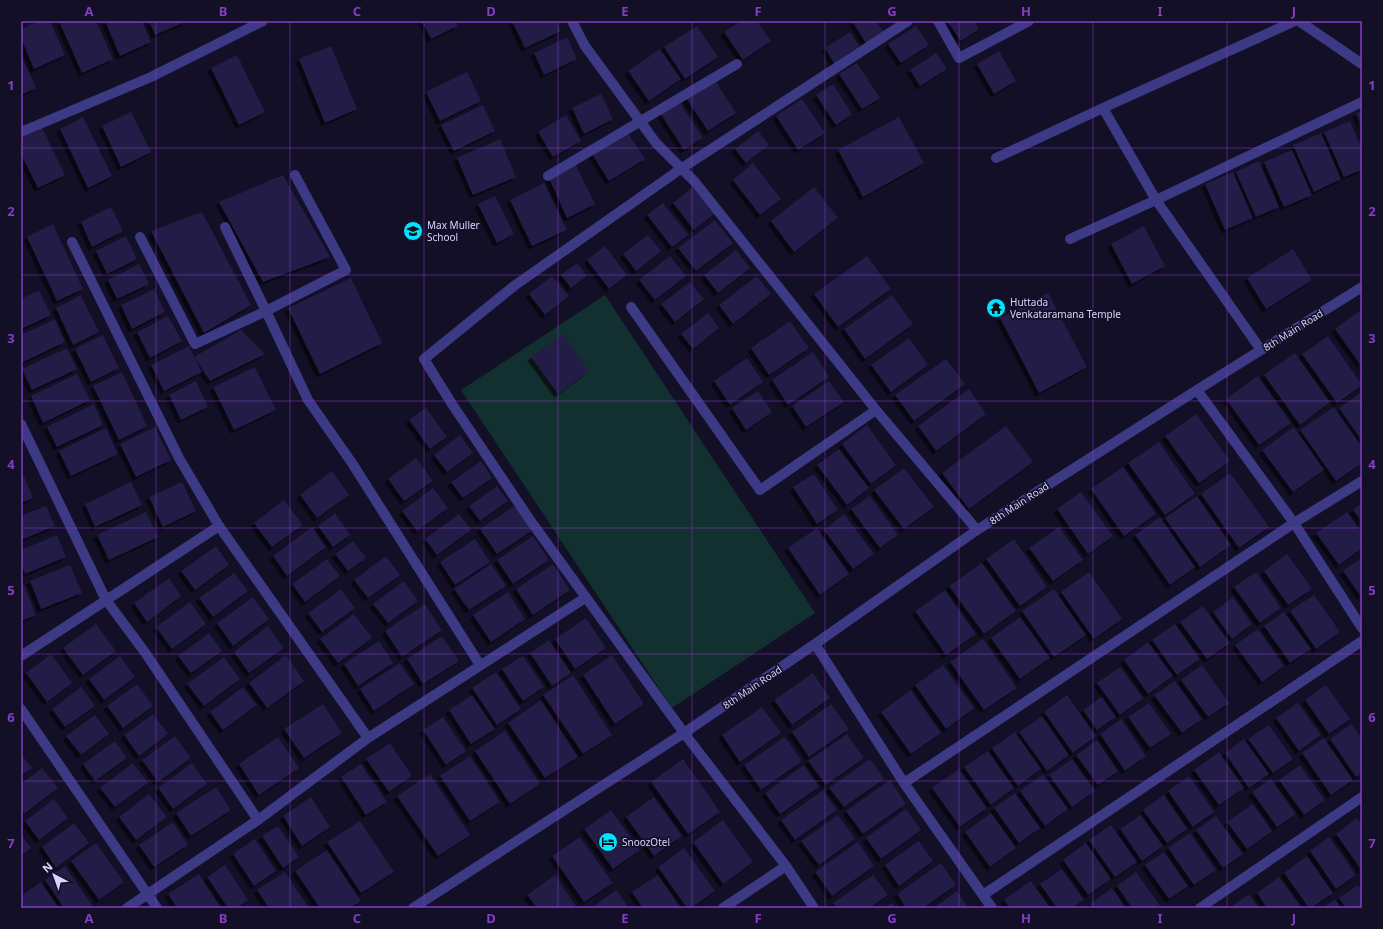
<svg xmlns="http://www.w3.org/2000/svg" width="1383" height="929" font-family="'Noto Sans',sans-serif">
	<defs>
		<filter id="shadow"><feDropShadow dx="-3.5" dy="3.5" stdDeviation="0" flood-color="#0009"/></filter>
	</defs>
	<rect width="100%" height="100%" fill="#130f26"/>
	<!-- green -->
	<path fill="#12302f" d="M605 295 815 613 672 708 461 390Z"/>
	<!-- building -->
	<path fill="#241b47" filter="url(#shadow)" d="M39 21H50L65 55 34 69 21 38V29Z
		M59 21H96L113 59 82 73Z
		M105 21H142L151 42 120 56Z
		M149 21H187L155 35Z
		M422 21H456L458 26 431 39Z
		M512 21H557L561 31 525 48Z
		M741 21H757L771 41 743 60 724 32Z
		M852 21H876L884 32 866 43Z
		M947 21H974L979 29 961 41Z
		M697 26 718 57 685 79 664 47Z
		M916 26 929 45 901 63 888 44Z
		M850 32 859 46 834 63 825 48Z
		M567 37 577 59 544 75 534 53Z
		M331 46 357 109 325 123 299 59Z
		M660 49 681 79 649 101 628 71Z
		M999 51 1016 81 994 94 977 64Z
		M936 53 947 69 920 86 910 70Z
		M21 55 36 88 21 95Z
		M237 55 265 112 239 125 211 68Z
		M857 63 880 98 862 109 839 74Z
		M467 72 481 101 440 121 426 92Z
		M714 79 736 113 708 131 686 98Z
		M833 84 852 114 836 125 816 95Z
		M601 94 613 119 584 134 572 108Z
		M802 99 825 133 798 150 776 116Z
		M679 101 703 138 684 150 660 113Z
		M483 105 495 131 454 151 441 125Z
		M1362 111V128L1356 113Z
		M131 112 151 152 121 167 102 126Z
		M566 115 581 141 553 157 538 132Z
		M83 117 112 176 88 188 60 129Z
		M899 117 924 163 863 197 838 150Z
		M1350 121 1362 149V170L1344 177 1324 132Z
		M42 128 65 175 38 188 21 154V138Z
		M758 131 769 145 746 163 735 149Z
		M627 132 645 159 609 181 592 154Z
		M1321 133 1341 179 1314 192 1293 145Z
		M500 139 516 177 473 195 457 158Z
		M1292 150 1312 195 1284 207 1264 162Z
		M1259 161 1279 207 1256 217 1236 172Z
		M575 163 595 204 567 218 548 176Z
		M753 163 781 199 760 215 733 180Z
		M1233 172 1253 218 1225 230 1205 184Z
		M283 175 330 257 263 282 219 202Z
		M544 183 567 230 532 246 510 200Z
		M693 187 714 214 694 230 673 203Z
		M814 187 838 218 794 252 771 221Z
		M495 196 514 234 497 243 478 204Z
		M663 203 688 235 672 247 647 215Z
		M111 207 123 231 92 247 81 222Z
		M202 212 251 305 204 333 151 231Z
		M715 220 733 243 696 271 678 248Z
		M53 224 83 289 57 301 27 237Z
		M1144 226 1165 266 1132 284 1111 244Z
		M648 235 661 251 636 271 623 254Z
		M126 236 137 259 107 274 96 251Z
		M605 246 627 275 609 289 587 260Z
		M1293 249 1312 280 1266 309 1247 278Z
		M736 250 750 268 718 293 704 275Z
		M670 256 686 276 655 300 639 280Z
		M867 256 891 289 838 327 814 294Z
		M577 263 587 276 571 288 561 275Z
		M139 264 149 284 117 299 108 280Z
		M552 276 569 296 545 315 529 294Z
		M757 276 771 294 733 324 719 305Z
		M351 278 382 343 320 374 288 308Z
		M690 282 704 299 675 322 661 304Z
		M154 289 165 312 132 329 121 305Z
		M39 290 51 315 21 329V299Z
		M1048 293 1087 367 1039 393 1000 318Z
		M81 295 99 332 73 345 56 308Z
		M892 295 913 324 865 359 844 329Z
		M1362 309V367L1335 329Z
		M708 313 719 328 693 349 681 334Z
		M168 316 182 341 150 358 137 332Z
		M55 319 65 342 21 363V335Z
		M790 321 809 348 769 375 751 348Z
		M241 330 265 354 210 381 194 357 202 372 164 391 151 365 189 346 194 357Z
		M563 334 589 371 558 394 531 357Z
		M103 335 119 368 91 382 75 349Z
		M1328 336 1362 385 1337 403 1302 354Z
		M909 338 928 365 891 392 871 365Z
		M67 348 77 369 32 390 22 369Z
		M813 352 829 377 788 405 772 380Z
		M1295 353 1330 402 1300 425 1264 375Z
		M747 358 763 382 730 405 714 381Z
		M946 359 965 384 914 421 895 395Z
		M255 367 276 410 234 430 213 387Z
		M122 372 147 426 119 440 93 386Z
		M77 374 90 400 43 423 31 396Z
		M1258 376 1291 423 1259 445 1226 399Z
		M196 381 208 407 181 420 169 395Z
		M829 381 844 402 806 427 792 406Z
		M969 389 986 414 936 451 918 426Z
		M758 391 772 412 746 430 732 408Z
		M1362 392V441L1339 408Z
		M94 404 103 425 57 447 47 427Z
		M1334 407 1362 447V463L1336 481 1300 430Z
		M426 408 447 437 430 449 409 420Z
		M1196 414 1230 461 1199 483 1165 436Z
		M867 425 896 465 871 484 842 444Z
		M1006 426 1033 462 969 509 942 473Z
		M155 427 171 460 136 477 120 444Z
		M1294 427 1324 470 1293 492 1262 450Z
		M106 428 118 454 71 476 59 451Z
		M460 435 473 453 447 472 434 455Z
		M1159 442 1195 494 1165 515 1128 463Z
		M839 449 869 488 847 505 817 465Z
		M416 458 433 481 404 501 388 479Z
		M481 461 492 478 463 498 451 482Z
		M1123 467 1156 514 1124 536 1091 489Z
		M904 468 934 507 904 529 874 490Z
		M332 471 349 495 317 518 300 495Z
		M1230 473 1269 527 1239 548 1201 494Z
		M814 474 838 510 817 524 793 487Z
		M24 476 33 498 21 503V477Z
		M131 482 142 505 95 527 85 504Z
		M182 482 196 511 163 527 149 497Z
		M497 486 508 501 480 521 469 506Z
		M433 488 448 508 417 531 402 511Z
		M1081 492 1113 536 1088 554 1057 509Z
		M870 496 898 535 880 548 851 509Z
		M1197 496 1231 545 1200 567 1165 518Z
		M284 500 303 525 272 547 254 523Z
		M1362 503V522L1353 510Z
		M516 505 533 530 497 554 480 529Z
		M46 506 55 526 21 540V516Z
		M146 512 158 537 109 560 97 535Z
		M1347 512 1362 533V548L1339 565 1316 533Z
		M335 513 350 535 333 547 318 526Z
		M459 514 471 530 437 555 425 539Z
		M844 514 874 554 853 569 824 530Z
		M1160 517 1195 567 1170 585 1135 535Z
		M312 527 326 547 287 576 273 556Z
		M1059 527 1083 560 1053 581 1029 548Z
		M817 528 849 574 820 595 788 548Z
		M57 535 66 557 25 574 21 563V550Z
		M533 536 549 560 513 584 497 560Z
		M475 539 490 562 455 585 440 562Z
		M1014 539 1047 587 1020 606 986 559Z
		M353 541 366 558 348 571 335 554Z
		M216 546 229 565 195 590 181 571Z
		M1287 554 1312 589 1288 605 1264 571Z
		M386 556 400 575 368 598 354 580Z
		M1362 558V598L1343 571Z
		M327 559 340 576 305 602 292 584Z
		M982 563 1016 611 984 634 949 586Z
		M491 564 506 586 469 610 454 589Z
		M553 564 570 590 533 615 516 589Z
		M70 565 82 593 41 609 30 581Z
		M1089 572 1122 619 1094 639 1061 592Z
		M1256 572 1281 608 1260 623 1234 587Z
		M234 573 248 591 213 617 199 598Z
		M169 578 181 596 147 622 134 603Z
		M404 581 418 601 388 623 373 604Z
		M24 585 36 615 21 621V586Z
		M341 589 355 608 322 632 308 613Z
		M1054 589 1086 635 1054 657 1022 611Z
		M945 590 976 634 946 655 915 611Z
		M508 592 525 619 491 642 473 615Z
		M1314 595 1340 632 1316 649 1290 611Z
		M253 597 269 619 233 646 217 623Z
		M1233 597 1252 624 1232 639 1213 612Z
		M190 602 206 624 172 649 156 627Z
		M425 604 442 630 402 657 385 631Z
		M1203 606 1230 643 1207 659 1180 622Z
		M1284 612 1311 649 1290 663 1264 626Z
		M354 614 372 638 338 663 320 639Z
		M1020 617 1050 658 1020 679 991 638Z
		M586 618 606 648 575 669 555 639Z
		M96 624 116 651 83 675 63 648Z
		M1175 624 1200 659 1177 675 1152 640Z
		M268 626 284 648 249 673 234 652Z
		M1258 629 1284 666 1262 682 1235 645Z
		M209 633 222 651 191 673 178 656Z
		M442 636 459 661 423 684 407 659Z
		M983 639 1017 688 984 710 950 662Z
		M549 640 571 673 552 686 530 653Z
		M379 641 393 663 358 686 344 664Z
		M1148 642 1173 676 1148 694 1124 660Z
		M51 654 72 683 47 702 26 673Z
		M286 655 304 681 267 708 249 683Z
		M612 655 644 704 615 724 583 675Z
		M120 656 135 677 104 700 89 679Z
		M523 656 544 687 523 701 502 669Z
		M224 657 240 679 204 706 187 684Z
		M400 663 414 684 374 711 360 689Z
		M943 665 974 708 946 729 915 685Z
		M1202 665 1229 703 1208 717 1181 680Z
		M1120 667 1143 698 1120 715 1097 683Z
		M496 672 521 709 497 725 472 688Z
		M813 673 830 698 792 725 774 700Z
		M573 675 612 735 583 754 543 695Z
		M1175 681 1202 719 1182 733 1154 695Z
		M137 684 153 706 123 728 107 706Z
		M1326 685 1350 719 1329 734 1305 700Z
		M81 687 95 706 65 727 52 709Z
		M243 687 257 705 223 730 210 712Z
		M911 690 941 733 911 754 881 712Z
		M472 695 495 729 471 744 449 710Z
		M1067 695 1096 736 1073 753 1044 712Z
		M1102 697 1116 717 1097 730 1083 710Z
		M541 700 578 757 545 778 508 723Z
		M1149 703 1171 734 1150 748 1128 717Z
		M1298 703 1321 735 1299 751 1276 718Z
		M323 704 342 733 304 758 284 729Z
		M831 704 849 729 809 757 792 732Z
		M762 707 781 733 740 762 722 735Z
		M153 714 168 734 139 756 124 735Z
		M95 715 109 734 81 755 66 736Z
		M1042 716 1069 755 1047 771 1019 732Z
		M443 717 466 751 446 765 423 730Z
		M1121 719 1146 756 1125 771 1100 734Z
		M1351 724 1362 739V773L1356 777 1330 739Z
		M1269 725 1293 759 1273 773 1248 739Z
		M505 731 540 784 510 804 475 751Z
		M1015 732 1041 769 1018 786 992 748Z
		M847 734 864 758 826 785 808 761Z
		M175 736 191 758 158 782 142 760Z
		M278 737 299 768 259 795 239 764Z
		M785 737 802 761 761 790 744 765Z
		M1324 738 1353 780 1331 795 1302 753Z
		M1244 739 1269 774 1249 788 1225 753Z
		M1097 740 1118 771 1098 785 1076 755Z
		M115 741 127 758 95 781 83 764Z
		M390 743 412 776 389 792 366 759Z
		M988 751 1014 788 991 805 964 767Z
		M1219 752 1244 788 1219 805 1194 770Z
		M21 754 32 768 21 776Z
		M470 756 500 802 470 821 440 776Z
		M683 759 720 812 688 834 651 782Z
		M870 759 884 779 844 807 829 788Z
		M1072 759 1095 791 1072 807 1049 775Z
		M133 763 148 783 115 807 100 788Z
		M192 763 207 784 173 809 158 788Z
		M361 764 387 802 366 815 341 777Z
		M804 765 819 787 780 814 765 793Z
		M1300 765 1325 800 1304 815 1279 780Z
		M42 768 58 788 24 814 21 810V784Z
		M959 769 987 808 960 827 932 788Z
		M430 774 470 835 438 856 397 796Z
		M1043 774 1068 809 1045 826 1020 791Z
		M1189 776 1214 812 1193 827 1168 791Z
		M1271 779 1296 814 1277 827 1252 792Z
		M890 780 906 804 863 834 846 811Z
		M216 787 231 810 191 836 176 813Z
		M823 790 837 810 795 840 781 820Z
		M1015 793 1040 828 1019 843 994 808Z
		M149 794 167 817 136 840 119 817Z
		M1164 795 1187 829 1167 843 1143 810Z
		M311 797 330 827 302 846 283 816Z
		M654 797 682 836 654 856 626 817Z
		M54 799 68 818 39 840 25 821Z
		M1253 804 1272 831 1247 849 1227 822Z
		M906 809 921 830 881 859 866 838Z
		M611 810 640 850 613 869 584 829Z
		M991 813 1016 848 990 867 965 832Z
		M838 815 855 839 819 865 801 841Z
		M1141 815 1163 846 1142 861 1120 829Z
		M1216 816 1243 854 1223 868 1196 830Z
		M1357 818 1362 825V871L1336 834Z
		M723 820 753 862 723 884 693 842Z
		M360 821 394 872 361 893 327 842Z
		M173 822 188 845 154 867 139 845Z
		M74 823 89 843 56 868 42 847Z
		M1111 825 1137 862 1115 877 1089 840Z
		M278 826 299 857 283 868 262 836Z
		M1190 833 1216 870 1194 885 1168 848Z
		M21 835 31 848 21 856Z
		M580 837 613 883 584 902 552 856Z
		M1329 837 1356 875 1336 889 1310 851Z
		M255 839 276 871 254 886 233 854Z
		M919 841 933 861 899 886 885 865Z
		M858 842 874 866 832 896 815 872Z
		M96 843 124 882 99 900 71 861Z
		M1086 843 1111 879 1088 895 1063 860Z
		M684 848 715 891 691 908H687L658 867Z
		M327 850 361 901 350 908H320L295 871Z
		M1164 852 1188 886 1169 899 1145 865Z
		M1307 856 1333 893 1311 908H1309L1284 873Z
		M941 863 956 885 923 908H906L897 894Z
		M225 865 248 900 237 908H228L207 877Z
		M65 866 92 905 88 908H64L45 880Z
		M1062 869 1084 900 1072 908H1057L1040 884Z
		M285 872 309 908H269L257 890Z
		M1136 872 1160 906 1156 908H1132L1117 886Z
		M199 874 221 908H177L168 894Z
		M555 875 577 908H537L527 895Z
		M658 875 681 908H643L632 892Z
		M873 875 888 895 869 908H837L833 903Z
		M1279 877 1302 908H1267L1257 893Z
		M1031 881 1050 908H1010L1004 900Z
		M41 882 59 908H23L21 905V896Z
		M1358 885 1362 890V908H1346L1339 898Z
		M1112 888 1126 908H1093L1090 904Z
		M616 890 629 908H591Z
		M957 891 969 908H933Z
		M1249 894 1259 908H1229Z
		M1335 899 1341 908H1323Z
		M892 903 896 908H885Z"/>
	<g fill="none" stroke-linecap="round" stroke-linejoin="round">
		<!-- minor -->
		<path stroke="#3d3a85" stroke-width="10" d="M572 21 585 46 656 143 695 182 876 410 977 530
			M938 21 959 58 1029 21
			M1299 21 1362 64
			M21 132 151 77 263 21
			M996 158 1103 108
			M548 176 737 64
			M225 227 266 311 346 270 295 175
			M140 237 195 344 266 311 308 400 352 463 480 665
			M1070 239 1156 200 1362 102
			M72 242 179 458 219 526 368 738
			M631 307 760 490 876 410
			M1261 350 1156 200 1103 108 1295 21
			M1197 390 1294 523 1362 628
			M21 424 106 600 144 651 258 820
			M815 644 904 783 992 908
			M21 656 219 526
			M21 709 157 908
			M904 783 1294 523 1362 481
			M983 895 1362 641
			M127 908 258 820 368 738 585 598
			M413 908 684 733 815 644 977 530 1197 390 1362 287
			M723 908 786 866
			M814 908 786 866 684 733 530 520 452 404 424 359 514 286 682 168 908 21
			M1200 908 1362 797"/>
	</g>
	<!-- grid -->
	<path fill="none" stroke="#843dc5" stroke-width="1" stroke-opacity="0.55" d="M156 21V908M290 21V908M424 21V908M558 21V908M692 21V908M825 21V908M959 21V908M1093 21V908M1227 21V908M21 148H1362M21 275H1362M21 401H1362M21 528H1362M21 654H1362M21 781H1362"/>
	<!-- icons -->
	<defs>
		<g id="school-disc" transform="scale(1)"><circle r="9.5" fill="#00e5ff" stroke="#130f26"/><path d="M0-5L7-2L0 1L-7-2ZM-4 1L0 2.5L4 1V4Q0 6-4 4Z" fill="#111"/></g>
		<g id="temple-disc" transform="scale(1)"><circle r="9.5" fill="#00e5ff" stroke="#130f26"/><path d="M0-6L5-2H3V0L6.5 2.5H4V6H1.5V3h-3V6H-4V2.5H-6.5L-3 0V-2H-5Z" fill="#111"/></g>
		<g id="hotel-disc" transform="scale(1)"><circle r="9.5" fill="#00e5ff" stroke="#130f26"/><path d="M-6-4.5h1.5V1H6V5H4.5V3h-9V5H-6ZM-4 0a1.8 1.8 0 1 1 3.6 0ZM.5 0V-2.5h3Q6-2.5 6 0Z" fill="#111"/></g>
	</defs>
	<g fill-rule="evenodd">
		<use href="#school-disc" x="413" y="231"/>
		<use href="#temple-disc" x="996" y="308"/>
		<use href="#hotel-disc" x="608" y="842"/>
	</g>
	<g text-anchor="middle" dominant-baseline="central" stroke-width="3.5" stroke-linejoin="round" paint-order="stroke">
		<!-- poi labels -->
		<g font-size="10" fill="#d9d4ff" stroke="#130f26" text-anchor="start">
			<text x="427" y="225">Max Muller<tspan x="427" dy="12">School</tspan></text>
			<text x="1010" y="302">Huttada<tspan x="1010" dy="12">Venkataramana Temple</tspan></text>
			<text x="622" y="842">SnoozOtel</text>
		</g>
		<!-- street labels -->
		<g font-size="10" fill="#d9d4ff" stroke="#130f26">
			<text transform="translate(1293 330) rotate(-32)">8th Main Road</text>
			<text transform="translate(1019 503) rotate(-33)">8th Main Road</text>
			<text transform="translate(752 687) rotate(-34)">8th Main Road</text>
		</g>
	</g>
	<!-- border -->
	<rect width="1383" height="929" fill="none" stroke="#130f26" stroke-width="44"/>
	<!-- north arrow -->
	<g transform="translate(54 875) rotate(319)" stroke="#130f26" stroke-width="3" paint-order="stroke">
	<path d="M0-3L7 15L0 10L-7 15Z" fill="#d9d4ff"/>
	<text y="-6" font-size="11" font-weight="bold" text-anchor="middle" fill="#d9d4ff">N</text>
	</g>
	<rect x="22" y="22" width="1339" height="885" fill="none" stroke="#843dc5" stroke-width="1.5"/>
	<g font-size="13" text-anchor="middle" font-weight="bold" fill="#843dc5">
		<text x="89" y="16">A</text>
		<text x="223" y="16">B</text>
		<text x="357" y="16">C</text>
		<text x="491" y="16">D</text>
		<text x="625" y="16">E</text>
		<text x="758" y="16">F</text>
		<text x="892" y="16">G</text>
		<text x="1026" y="16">H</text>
		<text x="1160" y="16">I</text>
		<text x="1294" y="16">J</text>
		<text x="11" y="90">1</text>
		<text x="1372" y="90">1</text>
		<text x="11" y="216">2</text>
		<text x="1372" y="216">2</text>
		<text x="11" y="343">3</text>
		<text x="1372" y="343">3</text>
		<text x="11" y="469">4</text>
		<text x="1372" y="469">4</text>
		<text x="11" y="595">5</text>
		<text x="1372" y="595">5</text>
		<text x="11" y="722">6</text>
		<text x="1372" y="722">6</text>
		<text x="11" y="848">7</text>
		<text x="1372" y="848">7</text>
		<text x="89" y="923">A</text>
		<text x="223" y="923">B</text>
		<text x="357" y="923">C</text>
		<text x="491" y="923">D</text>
		<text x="625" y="923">E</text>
		<text x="758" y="923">F</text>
		<text x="892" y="923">G</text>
		<text x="1026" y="923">H</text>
		<text x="1160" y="923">I</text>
		<text x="1294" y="923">J</text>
	</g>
</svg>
